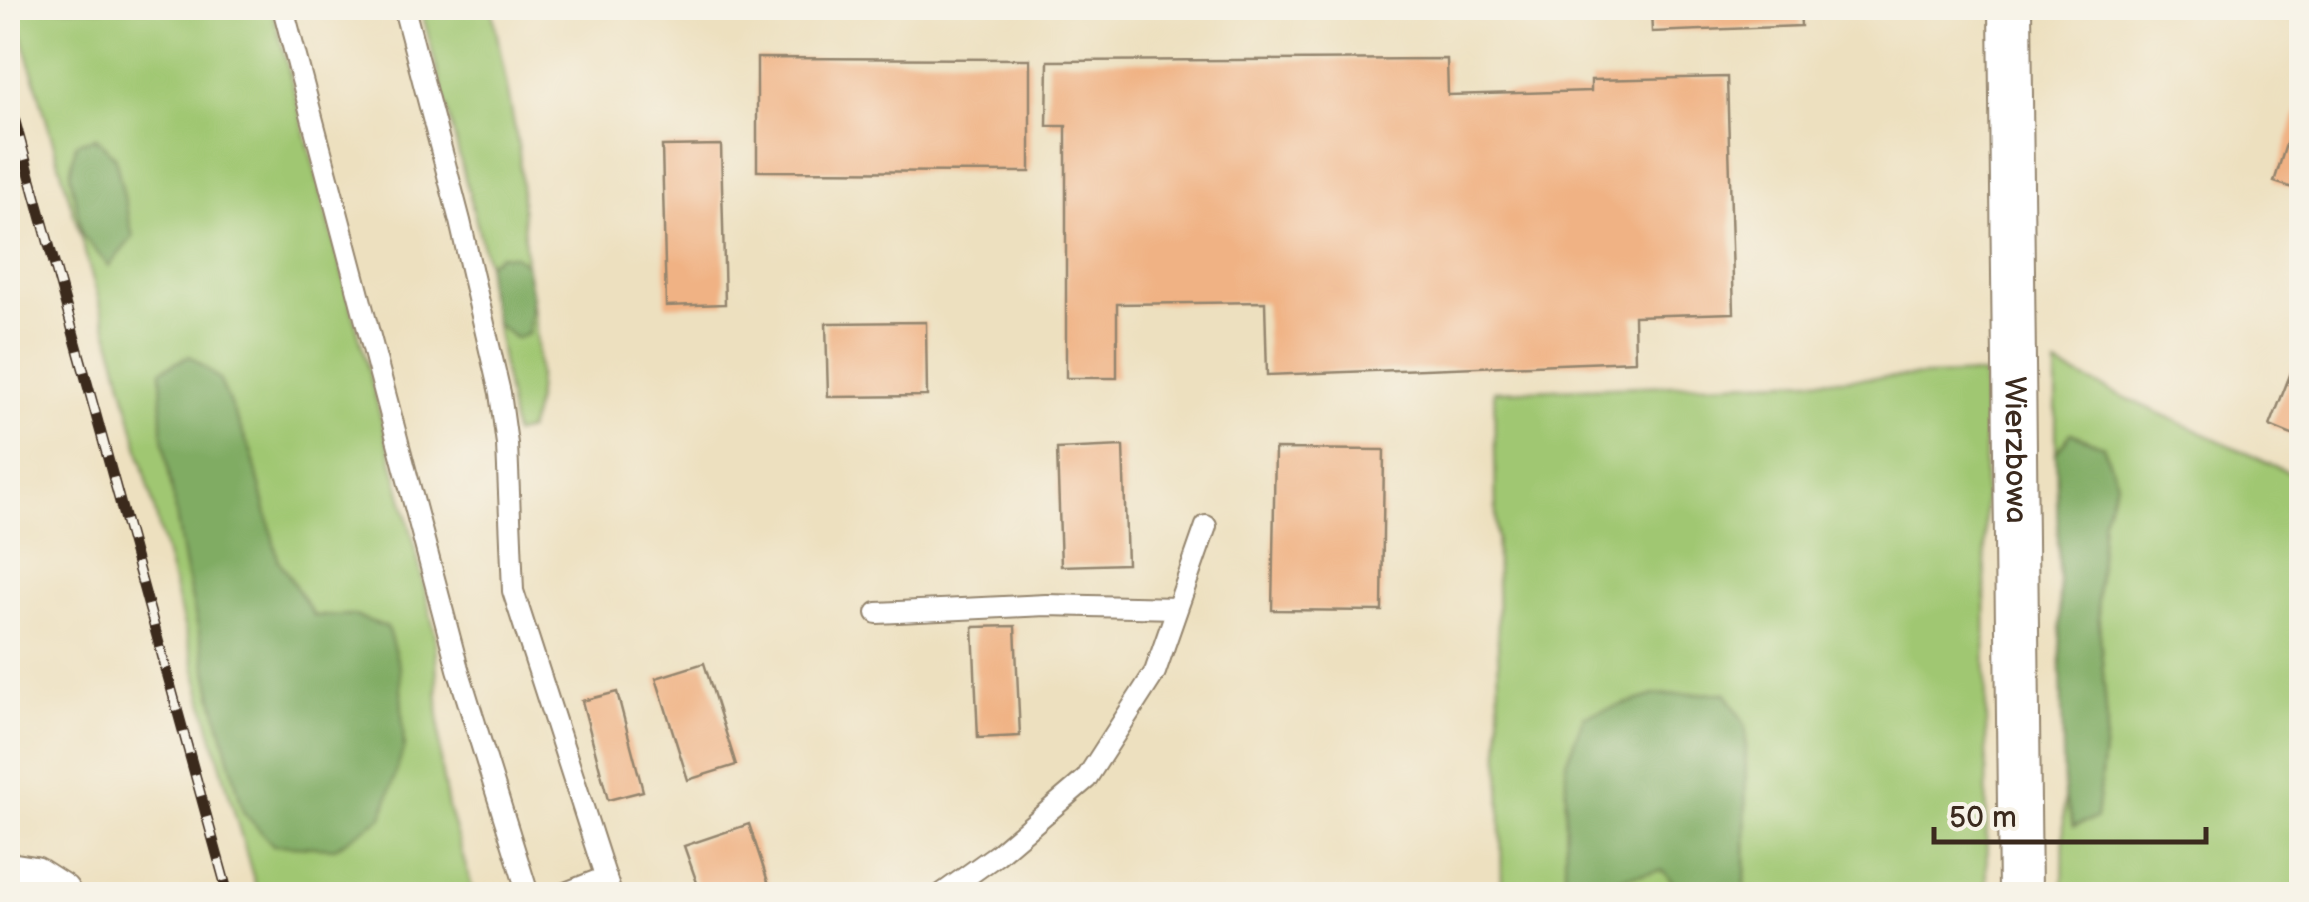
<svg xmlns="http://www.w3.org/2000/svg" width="2309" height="902" font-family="'Balsamiq Sans',sans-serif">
	<rect width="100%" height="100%" fill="#f7f3e8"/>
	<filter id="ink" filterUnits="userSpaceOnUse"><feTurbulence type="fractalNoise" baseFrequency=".01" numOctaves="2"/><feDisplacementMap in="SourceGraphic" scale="20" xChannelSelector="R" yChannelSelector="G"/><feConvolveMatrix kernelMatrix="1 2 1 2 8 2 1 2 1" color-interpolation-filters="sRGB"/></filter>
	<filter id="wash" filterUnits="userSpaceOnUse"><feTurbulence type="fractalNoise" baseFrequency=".0048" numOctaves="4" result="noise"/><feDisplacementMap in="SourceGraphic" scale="40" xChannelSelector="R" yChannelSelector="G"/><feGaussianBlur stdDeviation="2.25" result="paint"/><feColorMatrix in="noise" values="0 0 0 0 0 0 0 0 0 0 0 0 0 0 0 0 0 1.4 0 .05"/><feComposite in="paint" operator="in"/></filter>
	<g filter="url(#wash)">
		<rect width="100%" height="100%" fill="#ede0bf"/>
		<!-- green -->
		<path fill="#a0c772" stroke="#6e7848" stroke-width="2.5" fill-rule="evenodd" d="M14 8H272L414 542 435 634 441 769 448 807 474 894H258L210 728 117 363ZM252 454 278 560 314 616 352 615 244 813 213 698 184 562Z
			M421 8H492L519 151 526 264C511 253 503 254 487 263Z
			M532 296C537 342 545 386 528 430L514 434 496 324 516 338 528 334Z
			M2056 366 2301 478V894H2063L2064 796 2074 826 2096 817 2107 724 2097 597 2103 518 2117 482 2103 446 2071 433 2056 453Z
			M1984 374 1987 894H1745L1746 726 1725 693 1655 695 1622 878 1662 870 1678 888V894H1502L1494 391Z"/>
		<!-- forest -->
		<path fill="#80ac64" stroke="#5e6b41" stroke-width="2.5" d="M96 138 115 157 133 237 109 266 82 235 70 174 76 143Z
			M500 255 515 256 526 264 532 296 528 334 516 338 496 324 487 287V263Z
			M190 356 219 379 252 454 278 559 314 616 352 615 387 627 400 669 404 747 382 817 335 848 273 845 244 813 213 698 184 562 162 431 161 370Z
			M2071 433 2103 446 2117 482 2103 518 2097 597 2107 724 2096 818 2074 826 2064 796 2056 453Z
			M1726 693 1746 726 1745 894H1678V888L1662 870 1622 878 1582 891 1565 880 1566 762 1584 716 1655 695Z"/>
		<g id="blocks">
			<!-- building -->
			<path fill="#f0b284" d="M1651 8H1800L1801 26 1652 32Z
				M757 58 1030 59V172L757 171Z
				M1447 59 1448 95 1591 91V80L1727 77 1734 313 1634 316 1635 361 1267 375 1265 302 1117 304V378H1066V126H1047L1048 61Z
				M2297 110 2302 112V191L2274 182Z
				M721 145 725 304 666 306 662 146Z
				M926 322 927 396 828 397 826 323Z
				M2297 357 2302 358V439L2270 426Z
				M1123 446 1127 564 1061 566 1057 449Z
				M1275 449 1384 450 1382 611 1272 610Z
				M1015 626 1020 736 978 738 973 627Z
				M704 663 736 765 688 780 656 678Z
				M617 692 643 791 608 800 582 701Z
				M749 824 772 894H701L684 846Z"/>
		</g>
	</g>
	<g filter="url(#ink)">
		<use href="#blocks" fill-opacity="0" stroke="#94856e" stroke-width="2.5"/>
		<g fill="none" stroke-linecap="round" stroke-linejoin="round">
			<!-- lane casing -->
			<g stroke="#94856e" stroke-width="24">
				<path id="lane" d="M283 8 458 669 528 894
					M404 8 460 221 500 393 507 444 513 591 611 894
					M877 613 1046 605 1177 608
					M563 894 606 877
					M942 894 998 854 1086 779 1155 672 1206 526"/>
			</g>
			<!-- street casing -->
			<g stroke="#94856e" stroke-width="46">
				<g id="street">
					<path id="s1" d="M2010 8 2020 894"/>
					<path d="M8 874 34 878 59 894"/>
				</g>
			</g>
			<!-- lane -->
			<use href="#lane" stroke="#fff" stroke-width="20"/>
			<!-- street -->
			<use href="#street" stroke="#fff" stroke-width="42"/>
			<!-- rail casing -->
			<g stroke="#3b2a1e" stroke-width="11">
				<path id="rail" d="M8 96 228 894"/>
			</g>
			<!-- rail -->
			<use href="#rail" stroke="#f7f3e8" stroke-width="8" stroke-dasharray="22" stroke-linecap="butt"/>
		</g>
	</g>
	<g text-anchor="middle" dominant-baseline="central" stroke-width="8" stroke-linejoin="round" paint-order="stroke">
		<!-- street labels -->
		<g font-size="30" fill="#3b2a1e" stroke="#f7f3e8">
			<text stroke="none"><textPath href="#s1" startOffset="442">Wierzbowa</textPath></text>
		</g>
	</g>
	<!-- margin -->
	<rect width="2309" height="902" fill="none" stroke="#f7f3e8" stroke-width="40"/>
	<!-- scale -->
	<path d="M1934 827v15h272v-15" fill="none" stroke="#3b2a1e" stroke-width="5"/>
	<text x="1949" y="827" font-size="30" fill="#3b2a1e" stroke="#f7f3e8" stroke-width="8" paint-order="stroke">50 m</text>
</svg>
